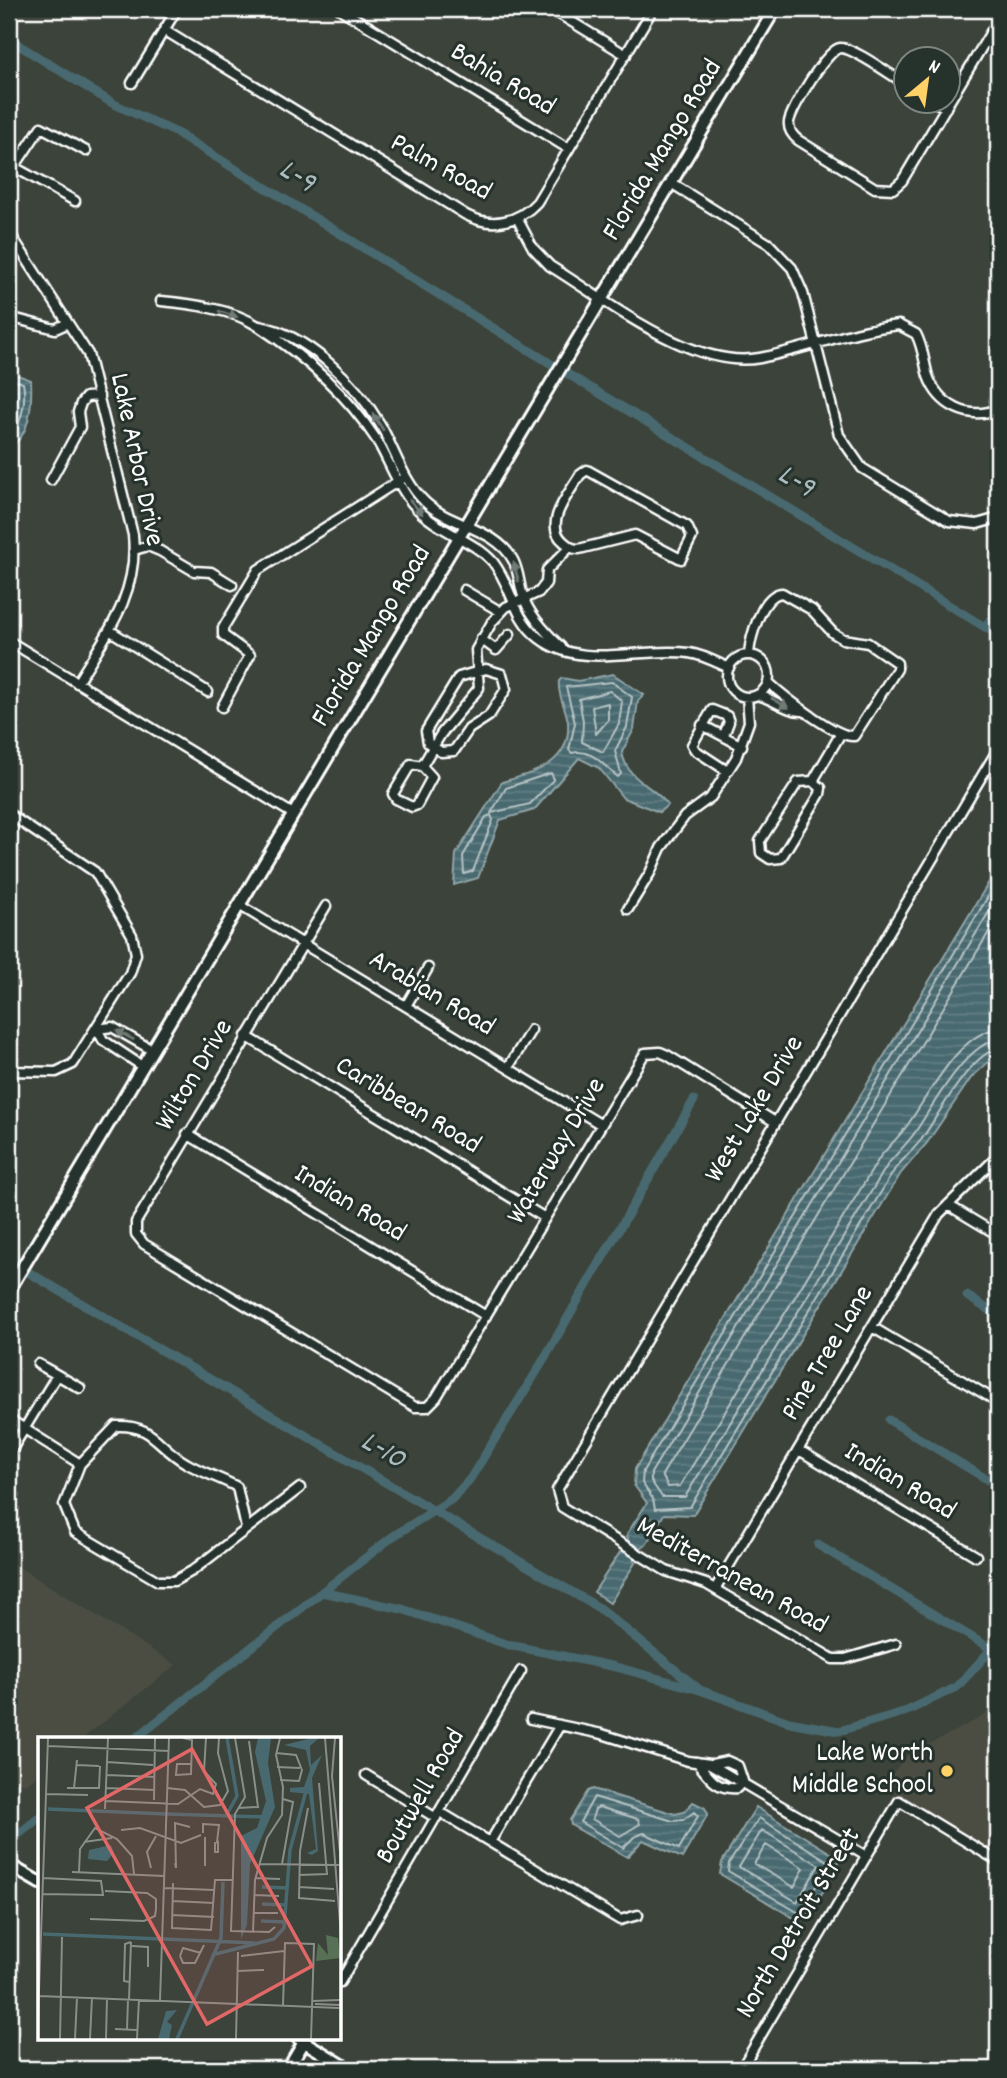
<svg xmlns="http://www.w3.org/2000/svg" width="1007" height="2078" font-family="Dekko,sans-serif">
	<defs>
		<pattern id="water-rules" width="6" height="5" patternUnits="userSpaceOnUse" patternTransform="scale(1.75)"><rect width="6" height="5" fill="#48696f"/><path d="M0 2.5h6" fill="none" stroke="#638085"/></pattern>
	</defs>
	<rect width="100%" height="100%" fill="#3c433a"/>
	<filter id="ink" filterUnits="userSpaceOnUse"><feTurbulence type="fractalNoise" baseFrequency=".0143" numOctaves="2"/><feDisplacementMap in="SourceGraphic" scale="14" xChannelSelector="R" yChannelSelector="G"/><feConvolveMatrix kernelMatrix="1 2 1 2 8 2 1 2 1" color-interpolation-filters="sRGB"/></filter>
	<g filter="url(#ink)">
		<!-- built -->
		<path fill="#4c4e43" d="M9 1561 176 1665 83 1738H40V1773L26 1784 9 1778Z
			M998 1698V1856L884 1786 905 1757 984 1716Z"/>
		<!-- water -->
		<path fill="url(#water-rules)" stroke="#91a5a9" stroke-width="2" d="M9 372 31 380C32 401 31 437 9 447Z
			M613 674 644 695 638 701 634 729 622 752C627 781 652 784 668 805L659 812 623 798 599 768 579 758 534 810 500 820 478 878 454 885 456 854 502 782C532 773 571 765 568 723 567 709 557 696 559 681L562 678 578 681Z
			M998 867V1053L971 1078 927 1143 901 1173 693 1515 664 1514 645 1546 641 1547 633 1558 635 1563 610 1603 594 1592 628 1540 627 1534 647 1503 634 1485 635 1469Z
			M593 1789 675 1814 684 1812 693 1802 705 1808 708 1814 682 1858 643 1840 627 1857 571 1825 570 1820 588 1791Z
			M756 1807 832 1854 839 1861 837 1869 807 1917 799 1921 720 1874 722 1862Z"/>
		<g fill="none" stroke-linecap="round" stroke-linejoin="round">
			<!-- shore -->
			<path stroke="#b6c3c5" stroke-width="2" d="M9 379 23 383C27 402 21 425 9 440
				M612 682 632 697 627 727 615 751 621 774 618 777C605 768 592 747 572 753L569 750 575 723 566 687Z
				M610 691 622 701 619 724 603 752 582 742 583 721 579 699Z
				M608 703V720L596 734 592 707Z
				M551 773 554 779 530 804 491 813 506 788Z
				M491 815 493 820 473 871 464 874 463 856 486 817Z
				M998 880 643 1471 642 1483 653 1499 655 1509 690 1507 895 1169C903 1159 913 1150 921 1140 937 1118 971 1052 998 1049
				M998 897 651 1473V1481L662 1497H685L888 1164C897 1153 908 1143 916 1131 932 1107 967 1042 998 1040
				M998 917 662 1475 668 1487 680 1486 880 1157C888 1147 898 1138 906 1127 927 1099 959 1031 998 1029
				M594 1797 673 1821 683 1820 694 1812 698 1816 679 1849 644 1833 634 1837 623 1848 580 1822Z
				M599 1807 638 1819 640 1824 620 1836 592 1819 595 1809Z
				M759 1818 831 1863 799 1913 728 1871 729 1863Z
				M762 1830 819 1865 797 1902 739 1867Z
				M766 1845 804 1868 794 1887 754 1864Z"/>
			<!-- canal -->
			<path stroke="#48696f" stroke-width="9" d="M9 39 112 103 177 133 553 365
				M566 373 998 635
				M985 627 998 610
				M9 1262 15 1265
				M28 1272 599 1608 700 1690
				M967 1296 998 1316
				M889 1420 998 1486
				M818 1545 993 1650
				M322 1592 402 1609 509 1645 616 1667 700 1690 789 1722 839 1731 907 1711 957 1687 998 1642
				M136 1738 392 1537 452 1499 470 1479 537 1371 694 1100
				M9 1842 40 1817"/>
			<!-- street casing -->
			<g stroke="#fff" stroke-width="13">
				<path id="street" d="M340 9 569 149
					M551 9 626 55
					M164 30 466 215C491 228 518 223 537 202L653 9
					M132 83 177 9
					M906 84C892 76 853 47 840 48 827 49 791 109 789 122 788 130 792 135 798 140L875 188 893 189 902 181 998 20
					M935 102 946 108
					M14 167 75 201
					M9 175 41 127 86 151
					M671 183 769 244 792 268 803 293 839 435 862 468 949 521 977 524 998 518
					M517 218 533 248 550 266C606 300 693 371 760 358 806 349 852 330 899 325L916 334C923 347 924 362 928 376 939 406 969 421 998 409
					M9 232 88 354 133 535C139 594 106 635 77 683
					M161 301C192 304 232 309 258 326 304 356 346 393 376 439 389 460 396 484 412 503 436 532 473 539 493 562 512 586 513 618 539 638 582 671 640 646 689 653 703 655 716 662 729 668
					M9 317 55 329 68 323
					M259 326C307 334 356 383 380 424 395 450 403 481 425 502 450 526 496 528 513 560 519 571 519 585 523 596 529 615 546 633 561 647
					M587 470 687 526 692 537 681 559 635 535 579 549C572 549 570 547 564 542 542 524 569 494 580 475Z
					M51 480 80 427 78 412 81 403 86 397 99 396
					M134 550 148 546 160 551 194 571 211 572 232 585
					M464 590 501 612
					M109 630 208 692
					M481 639 496 650 510 634
					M9 641 293 814
					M749 655C750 638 762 594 782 593L812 610 833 633 843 639 868 643 897 663V669L854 736C836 738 782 695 768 682
					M727 676a21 21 0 1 1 42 0a21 21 0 1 1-42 0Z
					M486 669 502 674 506 689 489 716 469 729 454 751 441 752 428 743 426 731 459 677Z
					M757 695C773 698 787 712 803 711
					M222 707 250 655 223 635V628L258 570 400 480
					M702 725 742 746
					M724 735 729 722 727 716 712 710 692 745 695 750 727 771
					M411 764 422 766 432 777 417 805 412 807 396 799 393 794Z
					M422 766 441 734 479 688 476 650 492 622 506 607 539 592 546 583 547 570 570 547
					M813 781 821 788 820 794 781 858 770 859 761 853 760 841 798 782Z
					M813 781 841 733
					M9 814 95 872 132 935 136 954 130 973 73 1064 56 1072 9 1071
					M239 905 600 1124
					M326 906 136 1222V1234L144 1244 415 1407H427L436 1398 645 1053 660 1052 667 1055 775 1122
					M628 909 650 873 661 848 685 816 711 797 736 758 749 722 747 697
					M406 1006 428 968
					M97 1029 112 1027 152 1050
					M97 1029 103 1040 142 1066
					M246 1036 545 1218
					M508 1068 531 1030
					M187 1134 486 1316
					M948 1205 998 1235
					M872 1327 998 1402
					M38 1364 80 1388
					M9 1419 80 1464
					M799 1450 976 1556
					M9 1454 57 1375
					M9 1492 14 1495
					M246 1528 237 1487C221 1478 203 1473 186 1463 157 1447 154 1424 116 1426L80 1464 64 1505 75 1532 158 1581H174L192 1571 300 1488
					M715 1589 939 1214 998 1156
					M896 1644 845 1659H833L706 1584 666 1571 562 1507 557 1490 998 749
					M531 1719 602 1734 688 1761 710 1764 866 1856
					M697 1762C709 1777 716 1790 737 1788L743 1781 738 1766 727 1761 712 1764
					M366 1775 436 1818
					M440 1812 620 1920 638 1915
					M490 1842 560 1725
					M340 1982 521 1671
					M741 2069 899 1801 998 1861"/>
			</g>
			<!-- secondary casing -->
			<g stroke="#fff" stroke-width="16">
				<path id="secondary" d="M9 1290 775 9
					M9 1865 40 1883
					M298 2038 349 2069
					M288 2069 304 2042"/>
			</g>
			<!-- street -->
			<use href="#street" stroke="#26332d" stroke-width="8"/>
			<!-- secondary -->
			<use href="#secondary" stroke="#26332d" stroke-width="10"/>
		</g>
		<!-- one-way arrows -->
		<defs><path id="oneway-solid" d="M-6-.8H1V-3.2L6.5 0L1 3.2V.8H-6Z" transform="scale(1.75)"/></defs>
		<g fill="#727a76">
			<use href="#oneway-solid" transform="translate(228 314) rotate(18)"/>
			<use href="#oneway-solid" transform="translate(378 422) rotate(-123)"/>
			<use href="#oneway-solid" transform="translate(416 507) rotate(49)"/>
			<use href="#oneway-solid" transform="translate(516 572) rotate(-105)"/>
			<use href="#oneway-solid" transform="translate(780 703) rotate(30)"/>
			<use href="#oneway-solid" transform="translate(125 1035) rotate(-151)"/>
		</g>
	</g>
	<!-- markers -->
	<circle fill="#ffd166" stroke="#26332d" stroke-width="2.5" cx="947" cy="1771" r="7"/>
	<g text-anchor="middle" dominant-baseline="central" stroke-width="6" stroke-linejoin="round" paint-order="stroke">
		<!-- street labels -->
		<g font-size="28" fill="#fff" stroke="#26332d">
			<text transform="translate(502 81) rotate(31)">Bahia Road</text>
			<text transform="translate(664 151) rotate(-59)">Florida Mango Road</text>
			<text transform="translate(440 169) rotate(29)">Palm Road</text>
			<text transform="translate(135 460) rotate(78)">Lake Arbor Drive</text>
			<text transform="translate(373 637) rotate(-59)">Florida Mango Road</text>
			<text transform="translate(431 995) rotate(31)">Arabian Road</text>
			<text transform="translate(196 1076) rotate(-59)">Wilton Drive</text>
			<text transform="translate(407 1107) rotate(31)">Caribbean Road</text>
			<text transform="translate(756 1110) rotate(-59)">West Lake Drive</text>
			<text transform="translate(558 1152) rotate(-59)">Waterway Drive</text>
			<text transform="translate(349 1205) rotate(31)">Indian Road</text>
			<text transform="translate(829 1354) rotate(-59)">Pine Tree Lane</text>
			<text transform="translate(899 1483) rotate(31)">Indian Road</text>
			<text transform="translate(731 1577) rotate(29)">Mediterranean Road</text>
			<text transform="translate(422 1797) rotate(-60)">Boutwell Road</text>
			<text transform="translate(800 1924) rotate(-59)">North Detroit Street</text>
		</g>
		<!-- poi labels -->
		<g font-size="28" fill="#fff" stroke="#26332d" text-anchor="end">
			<text x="933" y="1755">Lake Worth<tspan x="933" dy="32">Middle School</tspan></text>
		</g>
		<!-- water labels -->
		<g font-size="30" font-style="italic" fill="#adbcbe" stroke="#26332d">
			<text transform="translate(296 178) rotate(32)">L-9</text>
			<text transform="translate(795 483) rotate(31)">L-9</text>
			<text transform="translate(382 1452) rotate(30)">L-10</text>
		</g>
	</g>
	<!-- overview -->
	<g transform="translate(38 1737)">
		<rect width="303" height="303" fill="#3c433a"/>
		<path d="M288 198 300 201 302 221 278 224 280 206 290 218Z" fill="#587156"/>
		<path d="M220 1H233L230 26 237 70 212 127 209 188 203 202V99L219 91 228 64 217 15ZM274 1 280 2 272 9 273 28 284 18 274 41 280 114 274 118 269 116 278 112 271 57 252 55V51L266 50 272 33 268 13 246 8ZM73 108 76 116 69 124 50 122 51 113ZM139 273 129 285 134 288 131 302H120L128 274Z" fill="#48696f"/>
		<path fill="none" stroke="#48696f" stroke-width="3.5" d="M10 72 128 77M129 77 229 80M188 79 199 59 189 1M224 150 250 151M224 167 249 168M223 184 248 185M5 197 123 202M125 202 217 206M174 218 236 202 246 191 252 113 268 54M139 302 183 201 185 145"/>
		<path fill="none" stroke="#8a8e89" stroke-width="2" d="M145 1 154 3 153 37 138 38 139 27H154M197 1 207 60 197 77 193 194 231 195 237 190M287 1 303 198M297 1 294 39 303 125M10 9 131 14M238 16 258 18 264 33 261 44 242 43M69 25 115 28M39 28 61 29M239 30 262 31M69 38 117 40M29 51H61L62 29M36 51 39 23M68 51 117 53M129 51 147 53 166 70 182 68 190 54 180 16 181 1M8 57 50 58M116 63 117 1M68 64 140 67 162 52 175 57 178 47 166 34 168 1M200 71 220 70 211 4M270 71 262 114 261 161 297 164M67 72 70 1M83 93 102 91 143 106 163 98M165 96V87L181 88 179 105M46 105 74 101M180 105V115H177V106ZM137 126 138 131 137 86 152 90M221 127 301 128M244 127 255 65 245 62M167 129V100M113 131 109 115 118 99M34 135 126 139M41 135 42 112 57 91 79 102 94 119 96 137M261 138 289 137 281 46M217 141 242 142M135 146 134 191 173 193 177 143H195M261 150 296 152M126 151 176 153M67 154 109 156 118 162V172M4 157 65 158 63 144 5 141M216 158 241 159M134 164 176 166M216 176H240M134 178 176 180M52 182 106 184 117 179 118 172M215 195 217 143 229 101 244 78 245 50 238 18 242 1M94 209 110 210V230M142 219 145 226H157L166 208M142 219 145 211 163 216M203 219 246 214M199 234 226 233M91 245 86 244 87 207 93 205M1 259 301 271M91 262 93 205M122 263 131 1M274 264 302 263M277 267 303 268M245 268 247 206 276 207 273 302M0 282 10 1M77 292 99 293M89 293 90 262M22 302 24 200M37 302 39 260M52 302 54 260M68 302 69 261M99 302 101 262M198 302 200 215"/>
		<path fill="#e26868" fill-opacity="0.15" stroke="#e26868" stroke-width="3.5" d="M154 12 274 229 169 287 49 71Z"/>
		<rect width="303" height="303" fill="none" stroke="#fff" stroke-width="3.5"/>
	</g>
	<!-- margin -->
	<rect width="1007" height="2078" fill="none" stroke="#26332d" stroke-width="35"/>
	<rect x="18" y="18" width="972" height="2043" fill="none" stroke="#fff" stroke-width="2.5" filter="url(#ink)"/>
	<!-- north arrow -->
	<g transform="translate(927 80) rotate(29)"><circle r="33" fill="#26332d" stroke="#7d8581" stroke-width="2"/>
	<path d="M0-5L12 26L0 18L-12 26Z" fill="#ffd166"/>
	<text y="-10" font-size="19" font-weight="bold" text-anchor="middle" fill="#ffffff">N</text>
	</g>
</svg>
